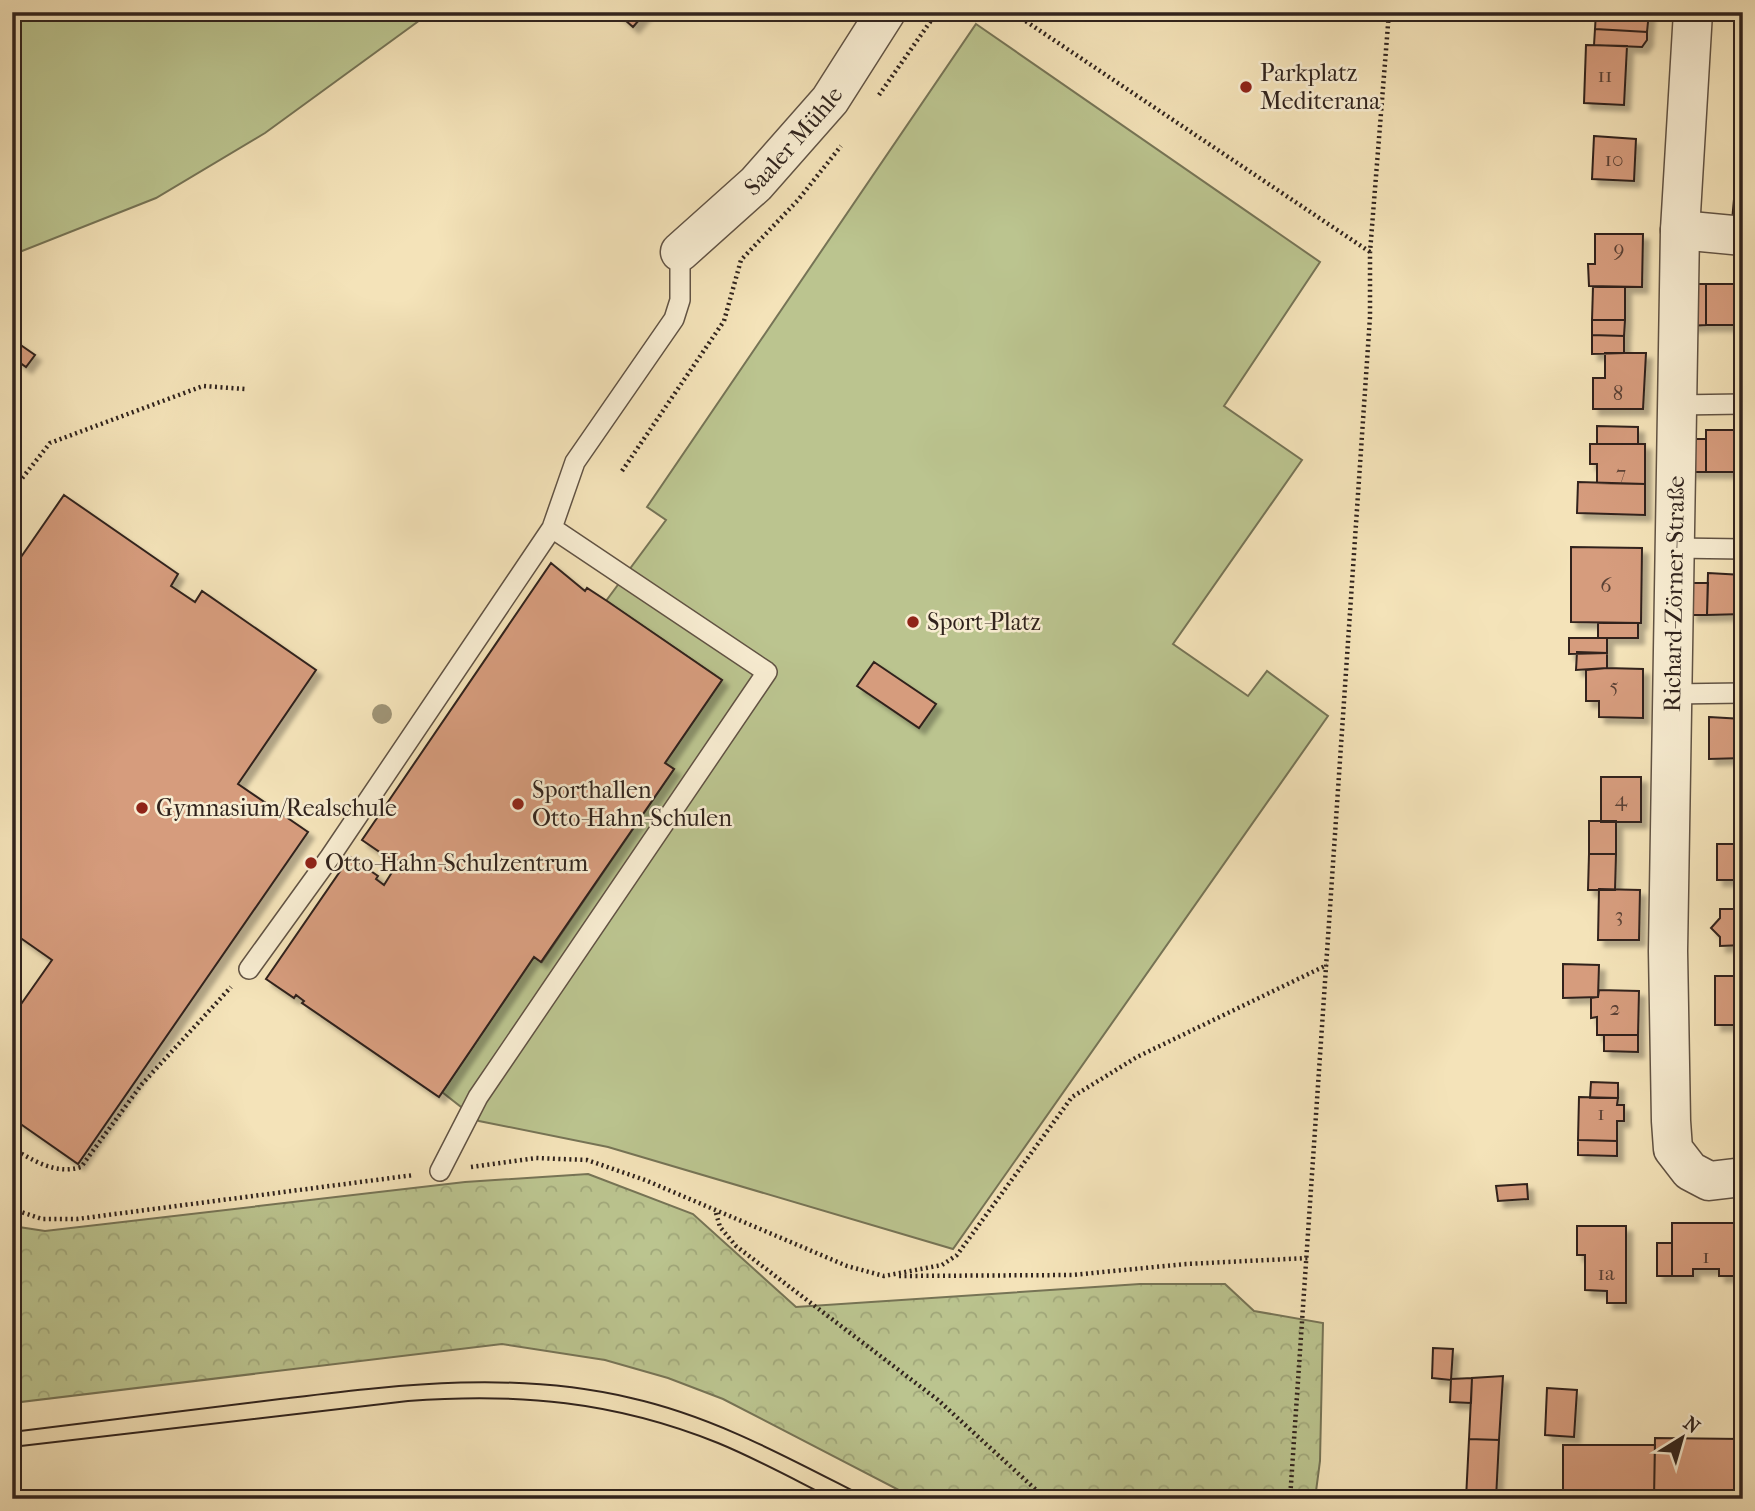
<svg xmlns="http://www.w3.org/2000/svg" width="1755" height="1511" font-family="'IM FELL French Canon',serif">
	<defs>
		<pattern id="forest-crowns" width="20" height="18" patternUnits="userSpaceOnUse" patternTransform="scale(1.75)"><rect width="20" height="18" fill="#bbc48f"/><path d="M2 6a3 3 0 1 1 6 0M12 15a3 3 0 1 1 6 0" fill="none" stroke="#a1a87b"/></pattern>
		<filter id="shadow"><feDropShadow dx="6" dy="6" stdDeviation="2" flood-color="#0004"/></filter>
	</defs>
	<rect width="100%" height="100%" fill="#f4e3b9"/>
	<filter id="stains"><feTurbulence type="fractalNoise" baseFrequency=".00286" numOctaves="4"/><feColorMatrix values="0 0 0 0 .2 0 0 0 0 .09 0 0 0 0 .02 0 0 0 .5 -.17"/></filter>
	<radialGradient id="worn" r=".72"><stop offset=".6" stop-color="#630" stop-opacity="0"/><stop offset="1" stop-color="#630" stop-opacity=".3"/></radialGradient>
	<!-- green -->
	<path fill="#bbc48f" stroke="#767456" stroke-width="2" d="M12 12H431L265 133 156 198 12 255Z
		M976 24 1320 262 1224 406 1302 460 1173 644 1248 696 1267 671 1328 716 953 1249 608 1147 479 1121 442 1092 534 957 542 962 674 769 665 763 722 680 606 601 666 520 647 507Z"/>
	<!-- forest -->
	<path fill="url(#forest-crowns)" stroke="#767456" stroke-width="2" d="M588 1174 693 1214 796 1307 1140 1284H1225L1254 1311 1323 1323 1320 1461 1315 1499H916L723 1399 668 1378 605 1360 502 1344 12 1403V1226L45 1231 465 1182Z"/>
	<!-- building -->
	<path fill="#d69c7d" stroke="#30231d" stroke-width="2" filter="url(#shadow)" d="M616 12H646L633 27Z
		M1596 12H1649L1647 32 1595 29Z
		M1595 29 1647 32V40L1642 47 1594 45Z
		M1586 45 1627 46 1624 105 1584 103Z
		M1594 136 1636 139 1634 181 1592 179Z
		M1735 188 1743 189V222L1732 221Z
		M1595 234H1643L1642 287 1589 286 1588 264H1595Z
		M1687 284H1706V325L1688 326Z
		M1706 284H1743V325H1706Z
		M1593 287H1625V320H1592Z
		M1592 320H1625L1624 336 1592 335Z
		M1592 335 1624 336V353L1592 354Z
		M12 339 35 355 26 367 12 357Z
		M1605 353H1646L1643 409H1593V378H1605Z
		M1597 426 1638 427V444H1597Z
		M1706 430H1743V472H1706Z
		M1690 439H1706V472H1690Z
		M1590 444H1645V484L1597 483V464H1590Z
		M1578 482 1645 484V515L1577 513Z
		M64 495 178 574 171 586 195 602 202 591 316 670 238 784 308 832 78 1164 12 1118V1017L52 960 12 932V570Z
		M1571 547 1642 548 1641 623 1571 622Z
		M551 563 585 591 587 588 607 601 722 680 665 763 674 769 541 962 534 957 439 1097 302 1003 304 1001 296 995 294 998 266 979 350 857 378 876 376 879 384 885 399 861 392 856 390 859 362 840Z
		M1708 573 1743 575V614L1707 615Z
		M1692 583H1708L1707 615H1691Z
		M1598 623H1638V638H1598Z
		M1569 638H1607V653L1569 654Z
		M1577 652 1607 653V668L1576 670Z
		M874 662 936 704 919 728 857 686Z
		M1607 668 1643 669V718L1599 717V701H1586V670Z
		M1709 717 1743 719V758L1709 759Z
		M1601 777H1641V822H1601Z
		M1589 821H1616V854H1589Z
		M1717 844H1743V880H1717Z
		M1589 854H1616L1615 890H1588Z
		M1599 889 1640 890 1639 940H1598Z
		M1720 909H1743V945L1720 946V937L1711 928 1720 918Z
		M1563 964 1599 965 1598 997 1563 998Z
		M1715 976H1743V1025H1715Z
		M1599 990 1639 991 1638 1035H1597V1017L1591 1018V998L1598 997Z
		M1604 1035H1638V1052L1604 1051Z
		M1591 1082 1618 1083V1098H1590Z
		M1579 1097 1618 1098 1617 1105H1624V1121H1617V1141L1578 1140Z
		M1578 1140 1617 1141V1156L1578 1155Z
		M1527 1184 1528 1199 1498 1201 1496 1186Z
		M1672 1223H1739V1276H1719V1269H1693V1276H1672Z
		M1739 1223H1743V1276H1739Z
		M1577 1226H1626V1303H1607V1291L1585 1290V1255H1577Z
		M1657 1243H1672V1276H1657Z
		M1433 1348 1453 1349 1451 1380 1432 1378Z
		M1503 1376 1499 1440 1469 1439 1472 1378Z
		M1472 1378 1471 1403 1450 1402 1451 1379Z
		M1547 1388 1577 1390 1574 1437 1545 1435Z
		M1655 1438 1743 1439V1499H1654Z
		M1469 1439 1499 1440 1496 1499H1466Z
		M1563 1445H1655L1654 1499H1563Z"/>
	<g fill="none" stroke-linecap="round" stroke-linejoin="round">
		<!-- lane casing -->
		<g stroke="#615344" stroke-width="22">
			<path id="lane" d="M1677 405 1743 404
				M1675 548 1743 549
				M1672 694 1743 693
				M249 969 330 857 552 528 575 462 674 319 680 300V252
				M440 1171 478 1097 767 672 552 528"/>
		</g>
		<!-- street casing -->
		<g stroke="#615344" stroke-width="41">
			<g id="street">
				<path d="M1693 12 1680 230 1668 951 1671 1121 1673 1149 1690 1171 1709 1181 1743 1177"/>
				<path d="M1680 230 1743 236"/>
				<path id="s1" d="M680 252 756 184 830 100 886 12"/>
			</g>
		</g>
		<!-- path -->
		<path stroke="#30231d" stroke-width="4.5" stroke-dasharray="2 3.5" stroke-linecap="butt" d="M1012 12 1370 252
			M879 95 937 12
			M622 471 724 321 741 260 798 200 841 146
			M12 491 50 443 203 386 245 389
			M12 1148C34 1161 56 1175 81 1167L142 1084 231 987
			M471 1167 536 1158 587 1160 645 1180 847 1266 884 1276 942 1265 957 1255 1072 1097 1137 1057 1327 965
			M12 1209 42 1219H77L414 1175
			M716 1213 720 1227 736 1246 938 1400 1046 1499
			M899 1276 1072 1275 1186 1264 1308 1258
			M1290 1499 1370 317V252L1389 12"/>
		<!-- lane -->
		<use href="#lane" stroke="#f8edd2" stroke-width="19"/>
		<!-- street -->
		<use href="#street" stroke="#f8edd2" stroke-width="38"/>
		<!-- tram -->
		<path stroke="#30231d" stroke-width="2" d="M12 1432C101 1421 191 1410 280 1399 398 1385 513 1370 631 1398 716 1417 792 1460 869 1499
			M12 1447 408 1401C519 1393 614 1401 718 1443 757 1459 795 1480 833 1499"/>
	</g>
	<!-- trees -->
	<circle fill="#9f9476" cx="382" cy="714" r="10"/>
	<!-- markers -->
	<g fill="#8f2418" stroke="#f8edd2" stroke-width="2.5">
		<circle cx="1246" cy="87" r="7"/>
		<circle cx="913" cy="622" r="7"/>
		<circle cx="518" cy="804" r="7"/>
		<circle cx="142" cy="808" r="7"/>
		<circle cx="311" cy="863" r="7"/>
	</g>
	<g text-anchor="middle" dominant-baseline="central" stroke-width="5" stroke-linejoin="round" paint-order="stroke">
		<!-- number labels -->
		<g font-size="21" fill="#5a4135">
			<text x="1605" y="75">11</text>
			<text x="1614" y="159">10</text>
			<text x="1619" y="249">9</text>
			<text x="1618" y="393">8</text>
			<text x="1621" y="473">7</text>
			<text x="1606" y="585">6</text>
			<text x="1614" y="686">5</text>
			<text x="1621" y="799">4</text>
			<text x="1619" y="915">3</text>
			<text x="1615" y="1008">2</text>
			<text x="1601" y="1113">1</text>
			<text x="1706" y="1256">1</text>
			<text x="1606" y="1273">1a</text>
		</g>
		<!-- poi labels -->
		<g font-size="24" fill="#30231d" stroke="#f8edd2" text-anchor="start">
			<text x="1260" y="73">Parkplatz<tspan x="1260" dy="28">Mediterana</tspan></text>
			<text x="927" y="622">Sport-Platz</text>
			<text x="532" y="790">Sporthallen<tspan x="532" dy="28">Otto-Hahn-Schulen</tspan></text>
			<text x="156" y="808">Gymnasium/Realschule</text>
			<text x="325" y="863">Otto-Hahn-Schulzentrum</text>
		</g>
		<!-- street labels -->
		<g font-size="24" fill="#30231d" stroke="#f8edd2">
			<text stroke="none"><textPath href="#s1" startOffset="159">Saaler Mühle</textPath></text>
			<text transform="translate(1674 594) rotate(-89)">Richard-Zörner-Straße</text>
		</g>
	</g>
	<!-- margin -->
	<rect width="1755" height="1511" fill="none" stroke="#f4e3b9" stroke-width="42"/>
	<rect x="14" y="14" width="1727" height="1483" fill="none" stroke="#30231d" stroke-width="3.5"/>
	<rect x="21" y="21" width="1713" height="1469" fill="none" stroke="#30231d" stroke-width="2"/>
	<!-- north arrow -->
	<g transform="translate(1682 1438) rotate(37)" stroke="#f8edd2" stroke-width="5" paint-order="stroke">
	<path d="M0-5L12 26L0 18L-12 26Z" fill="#30231d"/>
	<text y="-10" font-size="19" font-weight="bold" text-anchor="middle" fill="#30231d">N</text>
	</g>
	<rect width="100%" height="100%" filter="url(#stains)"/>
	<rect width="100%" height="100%" fill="url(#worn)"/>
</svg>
